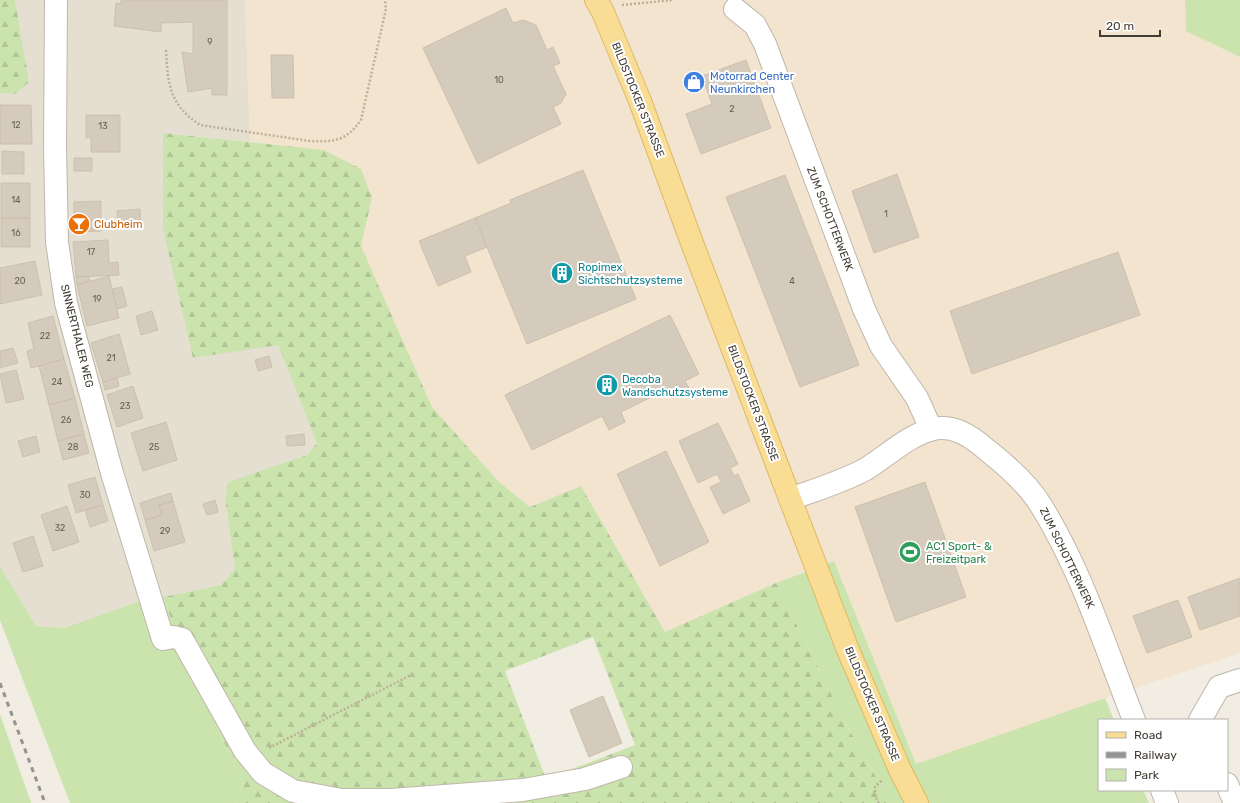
<svg xmlns="http://www.w3.org/2000/svg" width="1240" height="803" font-family="Rubik,sans-serif">
	<defs>
		<pattern id="forest-firs" width="22" height="20" patternUnits="userSpaceOnUse"><rect width="22" height="20" fill="#cbe4ad"/><path d="M5 1l3.5 6h-7zM16 11l3.5 6h-7z" fill="#b0c495"/></pattern>
	</defs>
	<rect width="100%" height="100%" fill="#f1ede3"/>
	<!-- residential -->
	<path fill="#e5dfd2" d="M15 0H245L250 142 163 133 278 345 318 443 307 455 228 482 225 498 235 569 221 585 137 602 64 628 36 626 0 566V93L15 94 29 82Z"/>
	<!-- commercial -->
	<path fill="#f3e4cf" d="M245 0H1185L1186 31 1240 57V653L1105 698 916 764 834 561 800 573 665 632 581 486 530 507 499 482 432 407 361 246 372 199 324 150 250 142Z"/>
	<!-- green -->
	<path fill="#cbe4ad" d="M1185 0H1240V57L1186 31Z
		M834 561 916 764 1105 698 1114 720H1099V790H1143L1149 803H891L847 726 776 583Z
		M0 566 36 626 64 628 137 602 163 597 183 652 243 784 236 803H70L0 620Z
		M0 714 31 803H0Z"/>
	<!-- forest -->
	<path fill="url(#forest-firs)" fill-rule="evenodd" d="M0 0H15L29 82 15 94 0 93Z
		M163 133 324 150 361 169 372 198 361 246 432 407 499 482 530 507 581 486 665 632 776 583 847 726 891 803H236L243 784 183 652 163 597 221 585 235 569 225 498 228 482 307 455 317 443 278 345 193 358 163 229ZM593 637 635 745 546 779 505 671Z"/>
	<!-- building -->
	<path fill="#d5cbbc" stroke="#ccc0ad" d="M121 0H227V95H212V88L188 92 182 52 193 54V22L161 23V32L114 26 116 3 121 4Z
		M506 8 513 23 523 20 536 25 547 50 553 47 560 63 553 66 566 94 561 103 553 107 561 124 478 164 423 48Z
		M271 55H293L294 98H272Z
		M746 60 771 128 701 154 686 114 712 104 702 76Z
		M0 105H31L32 144H0Z
		M86 115H120V152H91V137L86 138Z
		M2 151 24 152V174H2Z
		M74 158H92V171H74Z
		M583 170 636 299 527 344 475 218 511 203 510 200Z
		M897 174 919 237 874 253 852 191Z
		M785 175 859 365 800 387 726 197Z
		M1 183H30V218H1Z
		M101 201V231L74 232V202Z
		M140 209 141 225 118 227 117 211Z
		M1 218H30V247H1Z
		M475 218 487 247 465 256 471 272 438 286 419 241Z
		M108 240 109 263 118 262 119 275 76 277 73 242Z
		M1118 252 1140 315 972 374 950 311Z
		M35 261 42 295 0 304V268Z
		M88 276 90 281 77 285 76 277Z
		M109 276 119 318 87 326 77 285Z
		M122 287 127 306 117 309 112 289Z
		M152 311 158 330 141 335 136 316Z
		M670 315 699 374 685 381 690 390 673 398 668 389 621 412 625 422 609 430 602 416 532 450 505 395Z
		M53 316 64 359 31 368 27 351 34 349 28 323Z
		M119 334 130 374 103 382 91 343Z
		M13 348 18 363 0 368V351Z
		M269 356 272 367 258 371 255 360Z
		M64 359 75 398 49 405 39 366Z
		M16 370 24 399 6 403 0 374Z
		M117 378 119 386 105 390 103 382Z
		M133 386 143 418 117 427 107 395Z
		M75 398 84 434 58 441 49 405Z
		M166 422 177 460 143 471 131 433Z
		M718 423 738 464 730 468 734 476 738 474 750 501 723 514 710 487 721 482 717 474 698 483 679 441Z
		M84 434 89 453 63 460 58 441Z
		M304 434 305 445 287 446 286 436Z
		M36 436 40 452 23 457 18 441Z
		M666 451 709 542 660 566 617 474Z
		M95 477 103 505 76 513 68 485Z
		M925 482 966 597 896 622 855 507Z
		M171 493 173 501 159 505 162 515 145 520 140 503Z
		M215 500 218 512 207 515 203 504Z
		M173 501 185 542 154 551 145 520 162 515 159 505Z
		M103 505 108 521 90 527 85 510Z
		M67 506 79 542 53 551 41 515Z
		M33 536 43 566 23 572 13 543Z
		M1240 578V616L1200 630 1188 597Z
		M1178 600 1192 637 1147 653 1133 616Z
		M603 696 622 743 589 757 570 710Z"/>
	<g fill="none" stroke-linecap="round" stroke-linejoin="round">
		<!-- minor casing -->
		<g stroke="#bfb7aa" stroke-width="24">
			<path id="minor" d="M56 0 55 148 57 242 66 303 112 473 163 639 173 637 182 639 245 751 263 773 293 791 342 800H391L523 790 585 779 621 767
				M735 9 755 25 765 44 864 309 881 346 917 398 931 429
				M790 499C815 490 842 482 866 469 887 456 906 437 930 430 952 423 971 436 987 450 1006 465 1027 483 1040 504 1082 571 1105 647 1134 720
				M1200 720 1219 687 1240 680
				M1227 784 1235 803
				M1162 790 1167 803"/>
		</g>
		<!-- major casing -->
		<g stroke="#ddb965" stroke-width="24">
			<path id="major" d="M596 0 603 12 640 101 692 243 848 650 900 770 917 803"/>
		</g>
		<!-- path -->
		<path stroke="#bdb099" stroke-width="2.5" stroke-dasharray="2 2" stroke-linecap="butt" d="M622 5 673 0
			M166 50C168 85 169 104 200 125L310 141C335 142 346 141 361 120L386 9 385 0
			M269 748 411 675
			M879 803 875 796V787L882 780"/>
		<!-- minor -->
		<use href="#minor" stroke="#fff" stroke-width="22"/>
		<!-- major -->
		<use href="#major" stroke="#f9dd94" stroke-width="22"/>
		<!-- rail -->
		<path stroke="#939393" stroke-width="3" stroke-dasharray="5 5" stroke-linecap="butt" d="M0 683 45 803"/>
	</g>
	<!-- icons -->
	<defs>
		<g id="shop-disc" transform="scale(1.15)"><circle r="9.5" fill="#3f7fe0" stroke="#fff"/><path d="M-5-2.5h2.3a2.7 3.5 0 0 1 5.4 0H5L5.5 6h-11ZM-1.5-2.5h3a1.5 2.3 0 0 0-3 0Z" fill="#fff"/></g>
		<g id="bar-disc" transform="scale(1.15)"><circle r="9.5" fill="#e8710a" stroke="#fff"/><path d="M-6-5H6L.8 .8V4.5H3.5V6h-7V4.5H-.8V.8Z" fill="#fff"/></g>
		<g id="building-disc" transform="scale(1.15)"><circle r="9.5" fill="#0f9aa8" stroke="#fff"/><path d="M-4-6H4V6H1V3H-1V6H-4ZM-2.5-4.3h1.7v1.8h-1.7ZM.8-4.3h1.7v1.8H.8ZM-2.5-1h1.7V.8h-1.7ZM.8-1h1.7V.8H.8Z" fill="#fff"/></g>
		<g id="stadium-disc" transform="scale(1.15)"><circle r="9.5" fill="#2e9e5b" stroke="#fff"/><path d="M0-5a6.5 5 0 1 0 0 10a6.5 5 0 1 0 0-10ZM-3.5-1.8h7v3.6h-7Z" fill="#fff"/></g>
	</defs>
	<g fill-rule="evenodd">
		<use href="#shop-disc" x="694" y="82"/>
		<use href="#bar-disc" x="79" y="224"/>
		<use href="#building-disc" x="562" y="273"/>
		<use href="#building-disc" x="607" y="385"/>
		<use href="#stadium-disc" x="910" y="552"/>
	</g>
	<g text-anchor="middle" dominant-baseline="central" stroke-width="4" stroke-linejoin="round" paint-order="stroke">
		<!-- number labels -->
		<g font-size="9" fill="#676056">
			<text x="210" y="42">9</text>
			<text x="499" y="80">10</text>
			<text x="732" y="109">2</text>
			<text x="16" y="125">12</text>
			<text x="103" y="126">13</text>
			<text x="16" y="200">14</text>
			<text x="886" y="214">1</text>
			<text x="16" y="233">16</text>
			<text x="91" y="252">17</text>
			<text x="20" y="281">20</text>
			<text x="792" y="281">4</text>
			<text x="97" y="299">19</text>
			<text x="45" y="336">22</text>
			<text x="111" y="358">21</text>
			<text x="57" y="382">24</text>
			<text x="125" y="406">23</text>
			<text x="66" y="420">26</text>
			<text x="73" y="447">28</text>
			<text x="154" y="447">25</text>
			<text x="85" y="495">30</text>
			<text x="60" y="528">32</text>
			<text x="165" y="531">29</text>
		</g>
		<!-- shop labels -->
		<g font-size="11" fill="#366cbe" stroke="#fff" text-anchor="start">
			<text x="710" y="76">Motorrad Center<tspan x="710" dy="13">Neunkirchen</tspan></text>
		</g>
		<!-- street labels -->
		<g font-size="11" fill="#423d34" stroke="#fff">
			<text transform="translate(638 100) rotate(68)">BILDSTOCKER STRASSE</text>
			<text transform="translate(830 219) rotate(69)">ZUM SCHOTTERWERK</text>
			<text transform="translate(77 336) rotate(76)">SINNERTHALER WEG</text>
			<text transform="translate(753 403) rotate(69)">BILDSTOCKER STRASSE</text>
			<text transform="translate(1067 558) rotate(64)">ZUM SCHOTTERWERK</text>
			<text transform="translate(872 704) rotate(67)">BILDSTOCKER STRASSE</text>
		</g>
		<!-- food labels -->
		<g font-size="11" fill="#c56008" stroke="#fff" text-anchor="start">
			<text x="94" y="224">Clubheim</text>
		</g>
		<!-- culture labels -->
		<g font-size="11" fill="#0d838f" stroke="#fff" text-anchor="start">
			<text x="578" y="267">Ropimex<tspan x="578" dy="13">Sichtschutzsysteme</tspan></text>
			<text x="622" y="379">Decoba<tspan x="622" dy="13">Wandschutzsysteme</tspan></text>
		</g>
		<!-- leisure labels -->
		<g font-size="11" fill="#27864d" stroke="#fff" text-anchor="start">
			<text x="926" y="546">AC1 Sport- &amp;<tspan x="926" dy="13">Freizeitpark</tspan></text>
		</g>
	</g>
	<!-- legend -->
	<rect x="1098" y="719" width="130" height="72" fill="#ffffff" stroke="#b3b1ae"/>
	<rect x="1106" y="732" width="20" height="6" fill="#f9dd94" stroke="#b3b1ae"/>
	<text x="1134" y="739" font-size="12" fill="#423d34">Road</text>
	<rect x="1106" y="752" width="20" height="6" fill="#939393" stroke="#b3b1ae"/>
	<text x="1134" y="759" font-size="12" fill="#423d34">Railway</text>
	<rect x="1106" y="769" width="20" height="12" fill="#cbe4ad" stroke="#b3b1ae"/>
	<text x="1134" y="779" font-size="12" fill="#423d34">Park</text>
	<!-- scale -->
	<path d="M1100 30v6h60v-6" fill="none" stroke="#423d34" stroke-width="2"/>
	<text x="1106" y="30" font-size="12" fill="#423d34" stroke="#ffffff" stroke-width="3" paint-order="stroke">20 m</text>
</svg>
